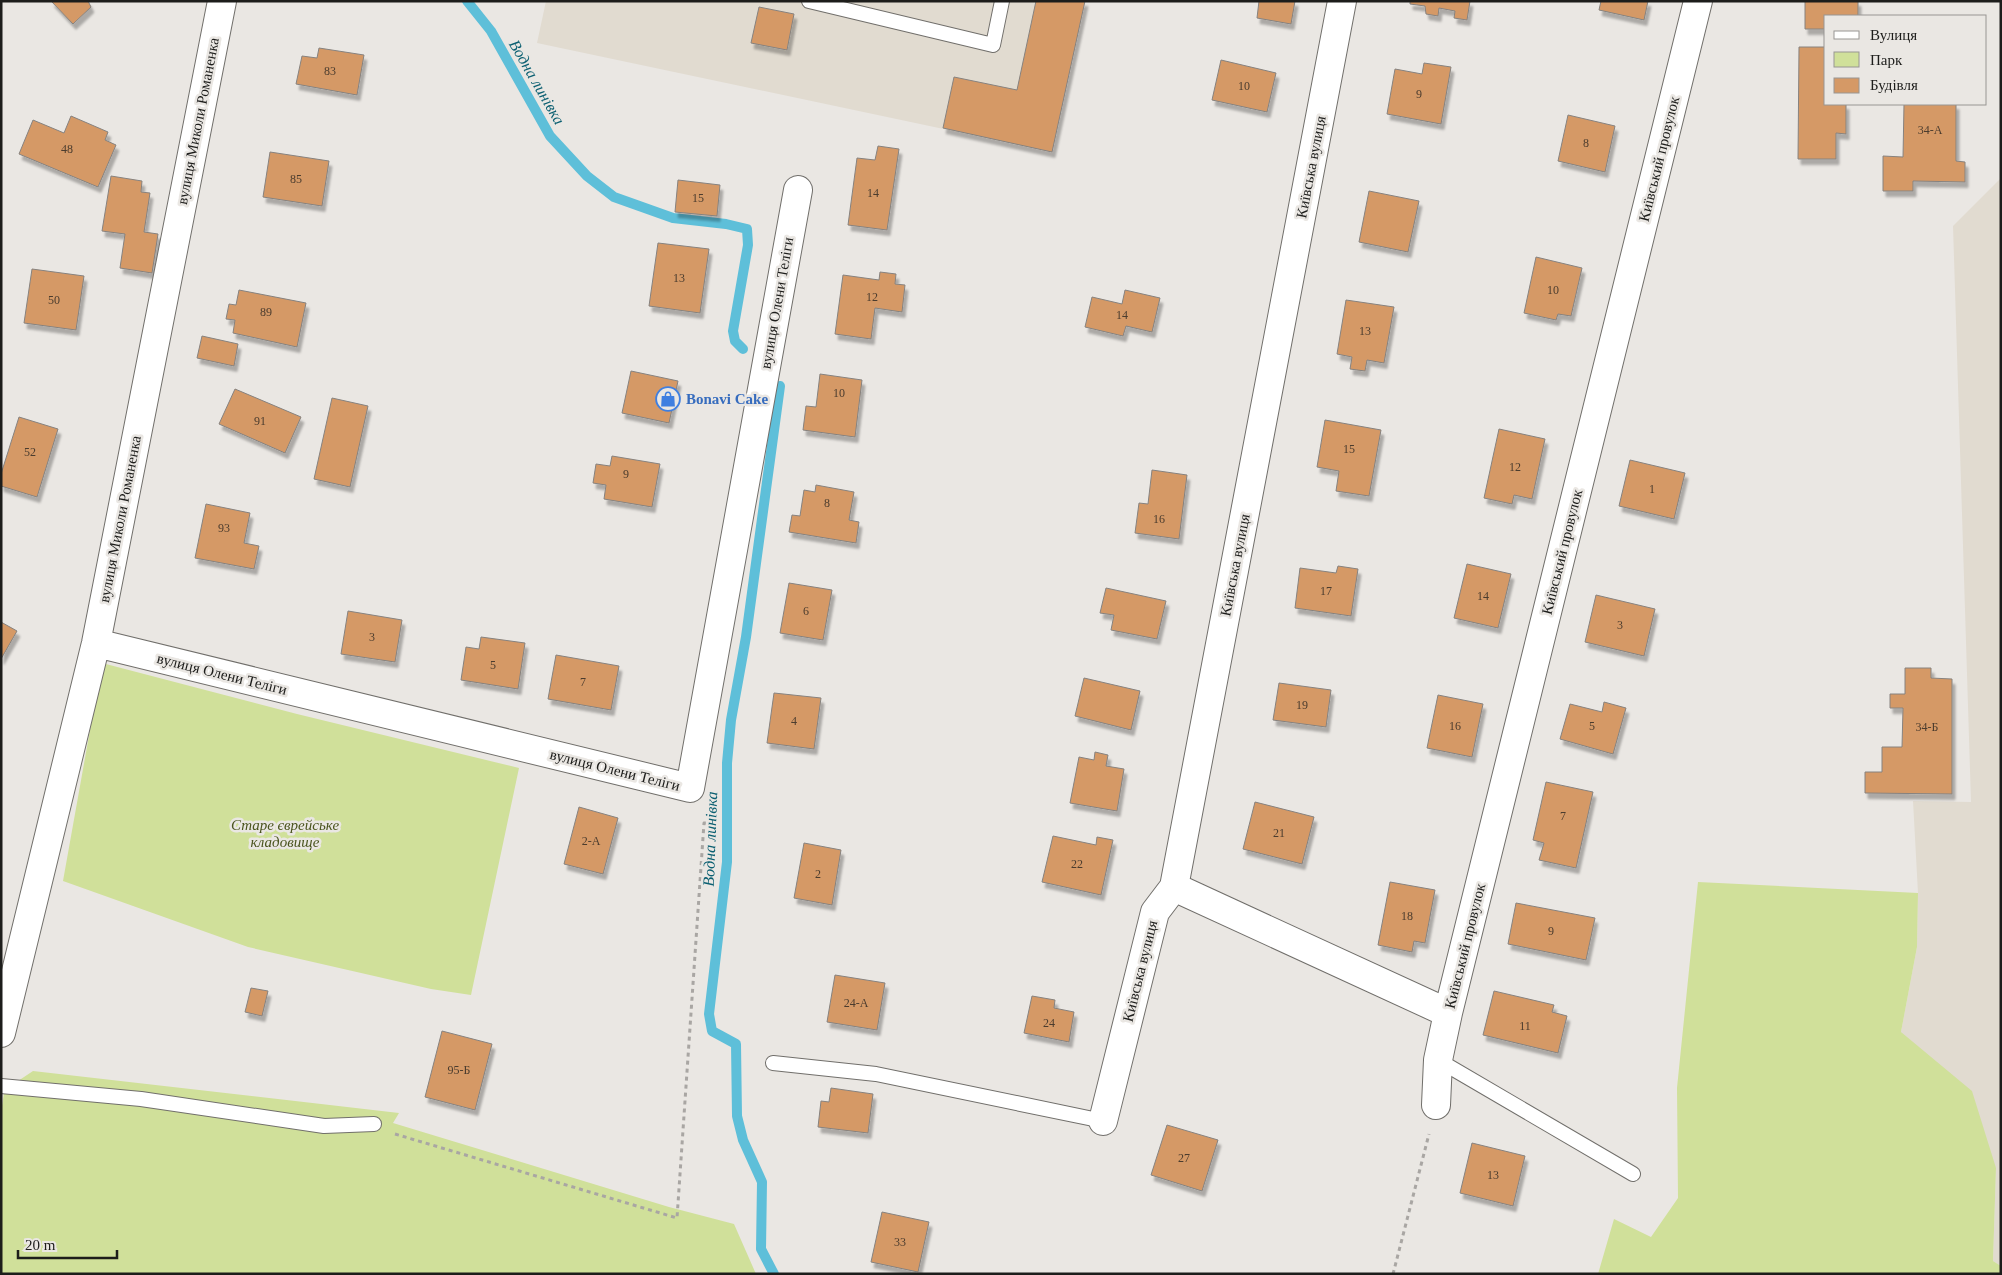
<svg xmlns="http://www.w3.org/2000/svg" width="2002" height="1275" font-family="Georgia,serif">
	<defs>
		<filter id="shadow"><feDropShadow dx="3" dy="5.5" stdDeviation="1" flood-color="#0004"/></filter>
	</defs>
	<rect width="100%" height="100%" fill="#eae7e3"/>
	<!-- built -->
	<path fill="#e1dbd0" d="M546 1H1085L1052 152 537 43Z
		M2001 178V1266L1993 1261 1996 1168 1901 1032 1917 947 1918 893 1913 801 1971 802 1953 226Z"/>
	<!-- green -->
	<path fill="#d0e09a" d="M102 663 297 714 519 768 471 995 431 989 248 947 63 881Z
		M1698 882 1918 893 1917 947 1901 1032 1972 1091 1996 1168 1993 1261 2001 1266V1274H1598L1614 1219 1651 1237 1678 1198 1677 1088Z
		M33 1071 399 1113 393 1123 669 1207 734 1224 756 1274H1V1112L5 1087 12 1085Z"/>
	<g fill="none" stroke-linecap="round" stroke-linejoin="round">
		<!-- stream -->
		<path stroke="#5ebfd9" stroke-width="10" d="M467 1 491 31 550 136 587 176 614 197 673 218 726 224 747 229 748 245 733 331 735 341 743 349
			M774 1274 761 1249 762 1182 743 1140 737 1116 736 1044 712 1031 709 1014 727 862V763L731 720 746 637 780 386"/>
	</g>
	<!-- building -->
	<path fill="#d59966" stroke="#86827f" filter="url(#shadow)" d="M51 1H88L91 7 73 24Z
		M1036 1H1085L1052 152 943 128 954 77 1017 90Z
		M1259 1H1295L1291 24 1257 18Z
		M1410 1H1470L1467 20 1454 18 1455 11 1439 8 1438 16 1426 14 1425 6 1410 4Z
		M1601 1H1648L1644 20 1599 10Z
		M1805 1H1858V16H1826V29H1805Z
		M759 7 794 14 787 50 751 43Z
		M1799 47H1826V104H1846V134L1836 133V159H1798Z
		M319 48 364 55 357 95 296 84 302 56 317 58Z
		M1221 60 1276 73 1267 112 1212 100Z
		M1424 63 1451 67 1441 124 1387 114 1395 69 1422 74Z
		M1904 104H1956V161L1965 162V182L1913 181V191H1883V156L1903 157Z
		M1568 115 1615 126 1605 172 1558 161Z
		M71 116 108 132 105 140 116 145 98 187 19 154 33 120 64 133Z
		M878 146 899 149 887 230 848 225 857 158 875 160Z
		M270 152 329 161 322 206 263 197Z
		M111 176 142 181 141 192 150 193 144 232 158 234 152 273 120 268 125 234 102 231Z
		M678 180 720 185 717 216 675 212Z
		M1369 191 1419 201 1408 252 1359 242Z
		M658 243 709 249 700 313 649 306Z
		M1536 257 1582 268 1571 316 1558 314 1556 320 1524 313Z
		M32 269 84 276 76 330 24 323Z
		M880 272 896 274 895 284 905 285 902 312 875 308 871 339 835 334 843 275 879 280Z
		M239 290 306 303 297 347 233 333 235 320 226 319 229 304 236 305Z
		M1125 290 1160 298 1152 332 1126 326 1123 336 1085 327 1092 297 1122 304Z
		M1346 300 1394 307 1384 363 1367 360 1365 371 1350 369 1352 357 1337 354Z
		M202 336 238 344 234 366 197 358Z
		M631 371 678 381 669 423 622 413Z
		M820 374 862 380 855 437 803 430 806 406 816 407Z
		M235 389 301 417 285 453 219 424Z
		M332 398 368 406 350 487 314 479Z
		M19 417 58 429 37 497 1 486V474Z
		M1325 420 1381 430 1369 496 1336 491 1339 471 1317 467Z
		M1499 429 1545 439 1532 499 1514 495 1512 504 1484 498Z
		M612 456 660 464 652 507 604 499 606 485 593 483 596 464 610 466Z
		M1630 460 1685 473 1674 519 1619 506Z
		M1152 470 1187 475 1179 539 1135 533 1139 503 1148 504Z
		M816 485 854 492 849 520 859 522 856 543 789 532 792 515 800 516 804 490 815 492Z
		M206 504 250 513 244 543 259 546 254 569 195 558Z
		M1467 564 1511 574 1498 628 1454 618Z
		M1338 566 1358 569 1351 616 1295 608 1300 568 1336 573Z
		M789 583 832 590 823 640 780 633Z
		M1106 588 1166 601 1157 639 1111 630 1114 615 1100 613Z
		M1596 595 1655 609 1644 656 1585 642Z
		M348 611 402 620 395 662 341 654Z
		M1 622 17 631 1 659Z
		M481 637 525 643 518 689 461 680 466 647 479 649Z
		M556 655 619 666 611 710 548 699Z
		M1905 668H1931V678L1952 679V794L1865 793V772H1882V747H1902L1903 708H1890V694H1905Z
		M1084 678 1140 691 1131 730 1075 716Z
		M1279 683 1331 690 1326 727 1273 720Z
		M774 693 821 698 814 749 767 743Z
		M1438 695 1483 704 1472 757 1427 748Z
		M1604 702 1626 708 1613 754 1560 739 1570 704 1602 712Z
		M1095 752 1108 755 1106 766 1124 769 1117 811 1070 803 1079 757 1094 760Z
		M1546 782 1593 792 1576 868 1539 860 1544 843 1533 840Z
		M1255 802 1314 817 1302 864 1243 849Z
		M579 807 618 818 603 874 564 864Z
		M1053 836 1096 845 1097 837 1113 840 1101 895 1042 882Z
		M804 843 841 850 832 905 794 898Z
		M1390 882 1435 890 1425 943 1414 941 1412 952 1378 945Z
		M1516 903 1595 918 1586 960 1508 944Z
		M835 975 885 983 877 1030 827 1022Z
		M251 988 268 991 262 1016 245 1012Z
		M1494 991 1554 1005 1552 1012 1567 1016 1558 1053 1483 1035Z
		M1032 996 1055 1000 1054 1008 1074 1012 1069 1042 1024 1033Z
		M442 1031 492 1044 475 1110 425 1097Z
		M831 1088 873 1094 868 1133 818 1127 821 1101 829 1102Z
		M1167 1125 1218 1140 1202 1191 1151 1175Z
		M1472 1143 1525 1156 1513 1206 1460 1193Z
		M882 1212 929 1222 918 1272 871 1262Z"/>
	<g fill="none" stroke-linecap="round" stroke-linejoin="round">
		<!-- lane casing -->
		<g stroke="#716f6b" stroke-width="16">
			<path id="lane" d="M809 1 993 45 1002 1
				M1438 1060 1633 1174
				M773 1063 876 1074 1103 1121
				M1 1086 141 1099 324 1126 374 1124"/>
		</g>
		<!-- street casing -->
		<g stroke="#716f6b" stroke-width="30">
			<path id="street" d="M96 643 690 788 798 190
				M1174 887 1448 1013
				M1 1033 96 643 222 1
				M1436 1105 1438 1060 1448 1013 1698 1
				M1103 1121 1155 912 1174 887 1342 1"/>
		</g>
		<!-- path -->
		<path stroke="#a9a6a3" stroke-width="3" stroke-dasharray="4 4" stroke-linecap="butt" d="M395 1134 677 1218 704 823H712L713 809
			M1393 1274 1429 1134"/>
		<!-- lane -->
		<use href="#lane" stroke="#fff" stroke-width="14"/>
		<!-- street -->
		<use href="#street" stroke="#fff" stroke-width="28"/>
	</g>
	<!-- icons -->
	<defs>
		<g id="shop-ring" transform="scale(1.25)"><circle r="9.5" fill="#eae7e3" stroke="#3f7fe0" stroke-width="1.5"/><path d="M-5-2.5h2.3a2.7 3.5 0 0 1 5.4 0H5L5.5 6h-11ZM-1.5-2.5h3a1.5 2.3 0 0 0-3 0Z" fill="#3f7fe0"/></g>
	</defs>
	<g fill-rule="evenodd">
		<use href="#shop-ring" x="668" y="399"/>
	</g>
	<g text-anchor="middle" dominant-baseline="central" stroke-width="5" stroke-linejoin="round" paint-order="stroke">
		<!-- number labels -->
		<g font-size="12" fill="#4b3c2e">
			<text x="330" y="71">83</text>
			<text x="1244" y="86">10</text>
			<text x="1419" y="94">9</text>
			<text x="1930" y="130">34-А</text>
			<text x="1586" y="143">8</text>
			<text x="67" y="149">48</text>
			<text x="296" y="179">85</text>
			<text x="873" y="193">14</text>
			<text x="698" y="198">15</text>
			<text x="679" y="278">13</text>
			<text x="1553" y="290">10</text>
			<text x="872" y="297">12</text>
			<text x="54" y="300">50</text>
			<text x="266" y="312">89</text>
			<text x="1122" y="315">14</text>
			<text x="1365" y="331">13</text>
			<text x="839" y="393">10</text>
			<text x="260" y="421">91</text>
			<text x="1349" y="449">15</text>
			<text x="30" y="452">52</text>
			<text x="1515" y="467">12</text>
			<text x="626" y="474">9</text>
			<text x="1652" y="489">1</text>
			<text x="827" y="503">8</text>
			<text x="1159" y="519">16</text>
			<text x="224" y="528">93</text>
			<text x="1326" y="591">17</text>
			<text x="1483" y="596">14</text>
			<text x="806" y="611">6</text>
			<text x="1620" y="625">3</text>
			<text x="372" y="637">3</text>
			<text x="493" y="665">5</text>
			<text x="583" y="682">7</text>
			<text x="1302" y="705">19</text>
			<text x="794" y="721">4</text>
			<text x="1455" y="726">16</text>
			<text x="1592" y="726">5</text>
			<text x="1927" y="727">34-Б</text>
			<text x="1563" y="816">7</text>
			<text x="1279" y="833">21</text>
			<text x="591" y="841">2-А</text>
			<text x="1077" y="864">22</text>
			<text x="818" y="874">2</text>
			<text x="1407" y="916">18</text>
			<text x="1551" y="931">9</text>
			<text x="856" y="1003">24-А</text>
			<text x="1049" y="1023">24</text>
			<text x="1525" y="1026">11</text>
			<text x="459" y="1070">95-Б</text>
			<text x="1184" y="1158">27</text>
			<text x="1493" y="1175">13</text>
			<text x="900" y="1242">33</text>
		</g>
		<!-- street labels -->
		<g font-size="15" fill="#1d1d1b" stroke="#eae7e3">
			<text transform="translate(198 121) rotate(-79)">вулиця Миколи Романенка</text>
			<text transform="translate(1659 159) rotate(-76)">Київський провулок</text>
			<text transform="translate(1311 167) rotate(-79)">Київська вулиця</text>
			<text transform="translate(777 303) rotate(-80)">вулиця Олени Теліги</text>
			<text transform="translate(120 519) rotate(-79)">вулиця Миколи Романенка</text>
			<text transform="translate(1562 552) rotate(-76)">Київський провулок</text>
			<text transform="translate(1235 565) rotate(-79)">Київська вулиця</text>
			<text transform="translate(222 674) rotate(14)">вулиця Олени Теліги</text>
			<text transform="translate(615 770) rotate(14)">вулиця Олени Теліги</text>
			<text transform="translate(1465 946) rotate(-76)">Київський провулок</text>
			<text transform="translate(1140 971) rotate(-76)">Київська вулиця</text>
		</g>
		<!-- shop labels -->
		<g font-size="15" font-weight="bold" fill="#366cbe" stroke="#eae7e3" text-anchor="start">
			<text x="686" y="399">Bonavi Cake</text>
		</g>
		<!-- park labels -->
		<g font-size="15" font-style="italic" fill="#4a541e" stroke="#eae7e3">
			<text x="285" y="825">Старе єврейське<tspan x="285" dy="17">кладовище</tspan></text>
		</g>
		<!-- water labels -->
		<g font-size="16" font-style="italic" fill="#0b5f71" stroke="#eae7e3">
			<text transform="translate(537 82) rotate(60)">Водна линівка</text>
			<text transform="translate(710 839) rotate(-88)">Водна линівка</text>
		</g>
	</g>
	<!-- border -->
	<rect width="2002" height="1275" fill="none" stroke="#1d1d1b" stroke-width="5"/>
	<!-- legend -->
	<rect x="1824" y="15" width="162" height="90" fill="#eae7e3" stroke="#989693"/>
	<rect x="1834" y="31" width="25" height="8" fill="#ffffff" stroke="#989693"/>
	<text x="1870" y="40" font-size="15" fill="#1d1d1b">Вулиця</text>
	<rect x="1834" y="52" width="25" height="15" fill="#d0e09a" stroke="#989693"/>
	<text x="1870" y="65" font-size="15" fill="#1d1d1b">Парк</text>
	<rect x="1834" y="78" width="25" height="15" fill="#d59966" stroke="#989693"/>
	<text x="1870" y="90" font-size="15" fill="#1d1d1b">Будівля</text>
	<!-- scale -->
	<path d="M18 1250v8h99v-8" fill="none" stroke="#1d1d1b" stroke-width="2.5"/>
	<text x="25" y="1250" font-size="15" fill="#1d1d1b" stroke="#eae7e3" stroke-width="4" paint-order="stroke">20 m</text>
</svg>
